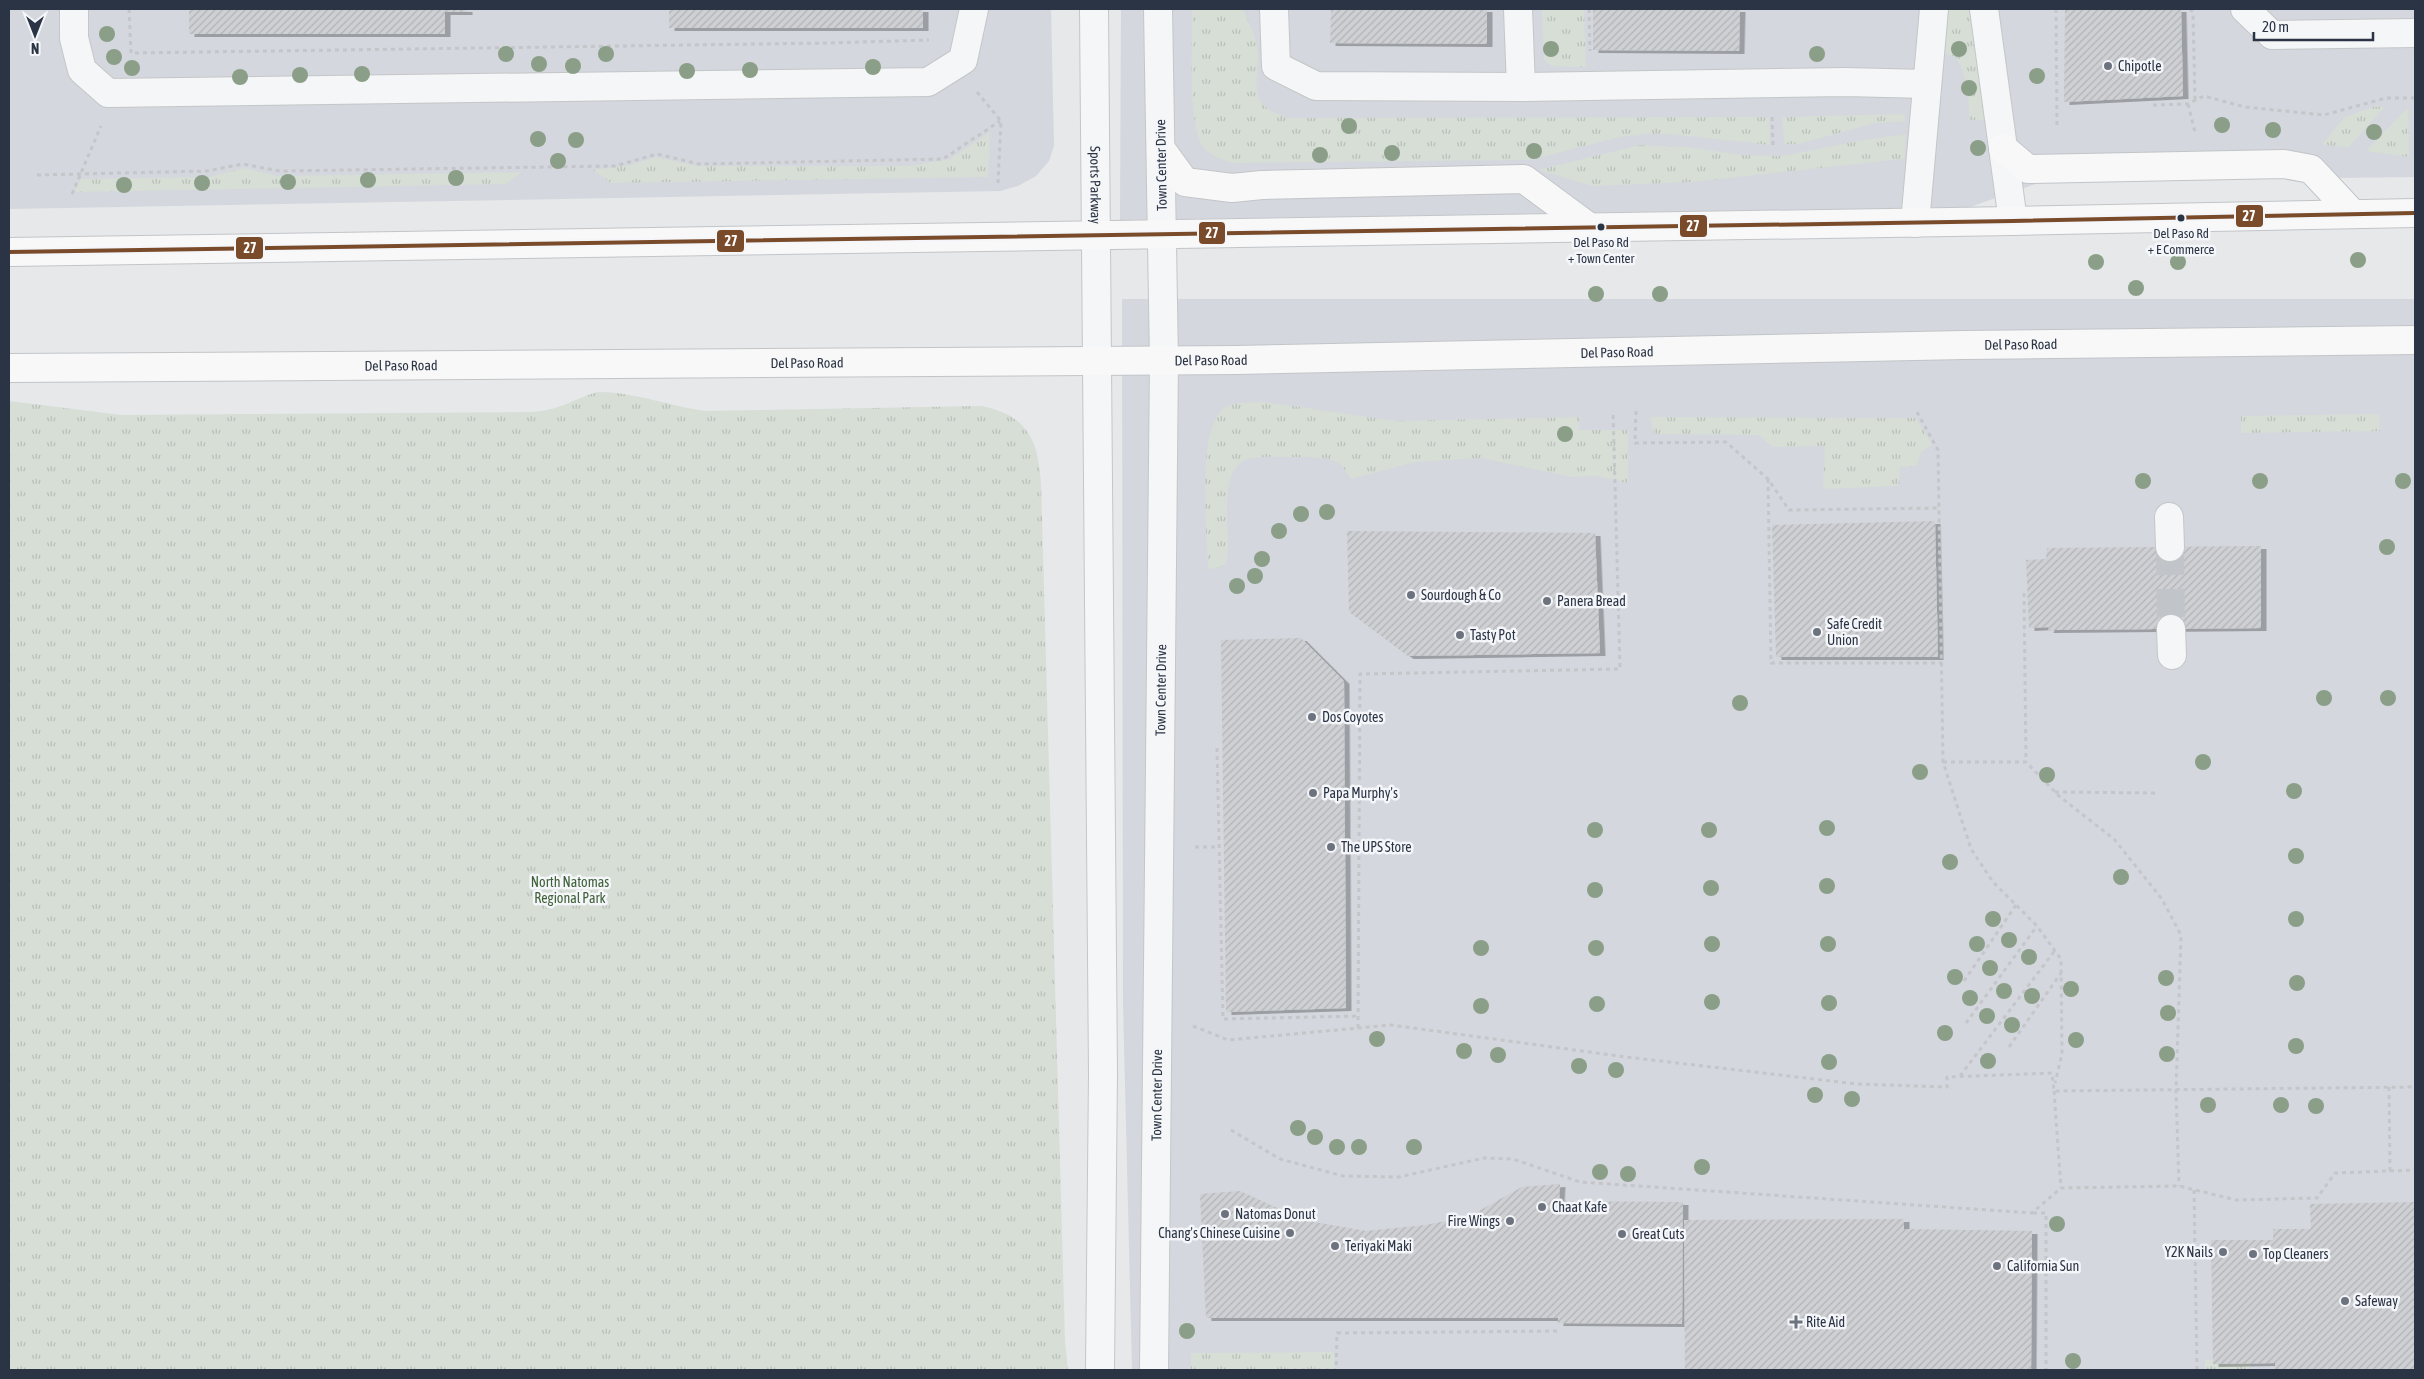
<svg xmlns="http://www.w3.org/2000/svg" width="2424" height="1379" font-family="'Asap Condensed',sans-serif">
	<defs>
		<pattern id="grass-tufts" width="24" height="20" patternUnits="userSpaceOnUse" patternTransform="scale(1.25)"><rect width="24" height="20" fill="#d6ded6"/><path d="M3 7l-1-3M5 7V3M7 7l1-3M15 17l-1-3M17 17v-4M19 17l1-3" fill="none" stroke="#b8bfb9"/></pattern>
		<pattern id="building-hatch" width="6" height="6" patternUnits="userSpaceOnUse" patternTransform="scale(1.25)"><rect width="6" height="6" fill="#ced0d3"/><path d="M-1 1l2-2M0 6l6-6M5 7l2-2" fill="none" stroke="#b1b3b6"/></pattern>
		<filter id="shadow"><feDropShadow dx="5.5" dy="3" stdDeviation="0" flood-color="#0004"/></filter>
	</defs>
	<rect width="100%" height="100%" fill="#e6e8ea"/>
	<!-- built -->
	<path fill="#d4d7dd" d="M9 9H1051L1054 146 1049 161 1036 176 1018 186 1000 191 9 209Z
		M1121 9H2415V177L2041 182 1970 207 1120 220Z
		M1122 299H2415V1370H1132L1123 1003Z"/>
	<!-- grass -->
	<path fill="url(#grass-tufts)" d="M1192 9H1243C1247 19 1253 30 1256 41 1265 75 1238 103 1288 118L1769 117 1770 145 1669 134H1649L1620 137 1530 160 1232 163C1223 160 1209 155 1203 147 1187 124 1193 39 1192 9Z
		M1542 9H1584L1586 67 1551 66 1544 60Z
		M1947 9H1977L1990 120H1970C1968 98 1968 76 1956 57L1946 54 1944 51Z
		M2373 107H2385L2348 148 2322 144 2345 117Z
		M2408 107 2409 157 2366 151Z
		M1900 114 1904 115 1906 121 1875 123 1799 144H1784L1782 117Z
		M990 132 988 177 611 183 593 170 630 165 656 157 696 166H910L950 159Z
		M1906 134 1904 159 1691 182 1593 186 1538 170 1640 145 1687 147 1741 155 1782 156 1858 141Z
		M244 168 278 176 522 172 506 184 75 192 81 179 209 177Z
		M598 392C634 392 670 406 705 411L981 406C1027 415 1038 439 1041 483L1065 1341 1068 1370H9V401L121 415 529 412C560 411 570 400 598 392Z
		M1265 402 1396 421 1580 417 1579 430H1628V483L1596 476 1571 477 1481 458 1415 462 1351 479C1348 475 1344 467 1340 464 1330 456 1307 457 1295 457 1281 457 1266 456 1253 458 1212 464 1234 535 1226 564L1219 568 1208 569C1207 534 1197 436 1221 411 1231 400 1251 403 1265 402Z
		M2379 414 2380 431 2241 433V416Z
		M1650 417 1916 418 1932 445 1921 452 1917 466 1900 467 1899 486 1823 489 1825 446 1773 447 1759 435 1654 434Z
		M1334 1352 1335 1370H1191V1353Z
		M2205 1360H2250V1370H2205Z"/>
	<!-- building -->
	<path fill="url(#building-hatch)" filter="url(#shadow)" d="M189 9H467V12H445V34H189Z
		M669 9H923V28H669Z
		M1331 9H1487V44L1330 43Z
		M1593 9H1740L1739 51 1593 50Z
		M2065 9H2181L2183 96 2064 102Z
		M1935 521 1938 657H1776L1772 525Z
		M1347 531 1595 533 1600 653 1408 656 1349 612Z
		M2261 546V628L2048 630 2049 627 2029 628 2026 560 2046 559 2047 548Z
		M1301 638 1344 681 1346 1008 1226 1012 1221 640Z
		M1560 1184 1559 1201 1683 1202 1682 1324 1558 1323V1318H1206L1200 1194 1240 1191 1303 1220 1366 1231 1425 1225 1468 1217 1522 1187Z
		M2415 1202V1370H2275V1363L2213 1364 2211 1240H2273V1229H2311L2310 1204Z
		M1904 1219V1229L2032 1231 2031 1370H1685L1684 1220Z"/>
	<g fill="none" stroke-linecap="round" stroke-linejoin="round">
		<!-- minor-tunnel -->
		<path stroke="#c1c4c9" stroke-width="28" stroke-dasharray="28 14" stroke-linecap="butt" d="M2170 547 2171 629"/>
		<!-- minor casing -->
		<g stroke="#c4c6c8" stroke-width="30">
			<g id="minor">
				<path d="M74 9V38L82 70 108 93 928 82 963 60 974 9"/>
				<path id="s1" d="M1094 9 1103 1074 1100 1370"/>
				<path d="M1274 9 1276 66 1316 86 1521 87 1845 82 1927 84"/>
				<path d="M1518 9 1521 87"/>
				<path d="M1984 9 2013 221"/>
				<path d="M2245 9 2272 35 2415 33"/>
				<path d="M1915 223 1934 9"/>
				<path d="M2169 517 2170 547"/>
				<path d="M2171 629 2172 655"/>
				<path id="s2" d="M1154 1370 1164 361 1158 9"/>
			</g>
		</g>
		<!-- major casing -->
		<g stroke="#c2c5c8" stroke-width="30">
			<g id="major">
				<path d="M2003 148 2028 169 2284 164 2311 169 2353 214"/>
				<path d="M1161 149 1185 182 1232 188 1262 185 1524 179 1589 227"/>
				<path d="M9 252 2013 221 2415 213"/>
				<path id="s3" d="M9 368 1237 360 1964 345 2415 340"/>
			</g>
		</g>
		<!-- path -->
		<path stroke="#c5c6ca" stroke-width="3" stroke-dasharray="4 4" stroke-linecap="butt" d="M129 9 131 53 828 43 929 40
			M1589 9 1590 51
			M2056 9 2057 127
			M2190 9 2193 12 2195 101
			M977 92 1001 121 998 183
			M2188 104 2195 132
			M2153 105 2188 104 2204 96 2245 107 2324 115 2386 98H2415
			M1772 117 1773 147
			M37 175 207 171 243 164 280 171 615 166 657 154 699 164 943 159 1000 121
			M72 194 101 126
			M1636 411 1635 443 1726 442 1768 479 1789 510 1939 508
			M1917 412 1938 450 1943 762 1971 849 1993 882 2037 926 2061 959 2062 1054 2055 1083
			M1768 479 1771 663H1942
			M2024 593 2026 762
			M1217 748 1223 1019 1358 1016
			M1943 762H2026L2059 796 2114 839 2162 899 2181 935 2176 1091 2179 1186
			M2055 792 2157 793
			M1195 847H1219
			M1964 981 2016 905
			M1966 1023 2037 926
			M1193 1026 1228 1040 1391 1025 1626 1057 1857 1084 1947 1087V1077L2052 1073 2054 1091 2415 1087
			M1358 1028 1360 674 1620 669 1613 411
			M2009 1047 2061 973
			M1960 1076 2056 949
			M2389 1087 2390 1171
			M2054 1091 2061 1188
			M1231 1130 1280 1159 1343 1176 1399 1177 1484 1158 1513 1159 1580 1182 2032 1213 2061 1188 2179 1186 2236 1200 2317 1198 2335 1173 2415 1170
			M2194 1190 2197 1370
			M2033 1213H2046V1370
			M1285 1370H1336L1337 1333 1559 1331"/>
		<!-- minor -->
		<use href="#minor" stroke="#f5f6f7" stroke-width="28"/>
		<!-- major -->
		<use href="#major" stroke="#f8f8f8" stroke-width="28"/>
		<!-- bus-1 casing -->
		<g stroke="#f4f6f9" stroke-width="8">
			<path id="bus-1" d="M9 252 2013 221 2415 213"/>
		</g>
		<!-- bus-1 -->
		<use href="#bus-1" stroke="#7a4b2a" stroke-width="4"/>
	</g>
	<!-- trees -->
	<g fill="#8a9e88">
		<circle cx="107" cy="34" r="8"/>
		<circle cx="1551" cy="49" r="8"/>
		<circle cx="1959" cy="49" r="8"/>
		<circle cx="506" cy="54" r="8"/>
		<circle cx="606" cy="54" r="8"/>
		<circle cx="1817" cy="54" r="8"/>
		<circle cx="114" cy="57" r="8"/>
		<circle cx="539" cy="64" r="8"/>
		<circle cx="573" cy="66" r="8"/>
		<circle cx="873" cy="67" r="8"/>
		<circle cx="132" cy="68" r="8"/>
		<circle cx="750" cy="70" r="8"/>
		<circle cx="687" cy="71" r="8"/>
		<circle cx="362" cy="74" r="8"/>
		<circle cx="300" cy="75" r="8"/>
		<circle cx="2037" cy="76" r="8"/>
		<circle cx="240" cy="77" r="8"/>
		<circle cx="1969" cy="88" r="8"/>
		<circle cx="2222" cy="125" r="8"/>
		<circle cx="1349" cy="126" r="8"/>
		<circle cx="2273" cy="130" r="8"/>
		<circle cx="2374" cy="132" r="8"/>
		<circle cx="538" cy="139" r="8"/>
		<circle cx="576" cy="140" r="8"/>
		<circle cx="1978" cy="148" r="8"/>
		<circle cx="1534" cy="151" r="8"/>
		<circle cx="1392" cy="153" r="8"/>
		<circle cx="1320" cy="155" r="8"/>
		<circle cx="558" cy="161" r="8"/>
		<circle cx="456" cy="178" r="8"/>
		<circle cx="368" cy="180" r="8"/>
		<circle cx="288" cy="182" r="8"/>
		<circle cx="202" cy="183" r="8"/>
		<circle cx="124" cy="185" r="8"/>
		<circle cx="2358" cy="260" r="8"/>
		<circle cx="2096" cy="262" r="8"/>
		<circle cx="2178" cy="262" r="8"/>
		<circle cx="2136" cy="288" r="8"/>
		<circle cx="1596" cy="294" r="8"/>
		<circle cx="1660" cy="294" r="8"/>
		<circle cx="1565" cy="434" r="8"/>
		<circle cx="2143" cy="481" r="8"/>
		<circle cx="2260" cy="481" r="8"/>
		<circle cx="2403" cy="481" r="8"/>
		<circle cx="1327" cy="512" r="8"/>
		<circle cx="1301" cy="514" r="8"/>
		<circle cx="1279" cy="531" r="8"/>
		<circle cx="2387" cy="547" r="8"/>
		<circle cx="1262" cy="559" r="8"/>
		<circle cx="1255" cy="576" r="8"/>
		<circle cx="1237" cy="586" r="8"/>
		<circle cx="2324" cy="698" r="8"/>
		<circle cx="2388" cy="698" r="8"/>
		<circle cx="1740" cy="703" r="8"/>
		<circle cx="2203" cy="762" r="8"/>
		<circle cx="1920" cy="772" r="8"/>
		<circle cx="2047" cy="775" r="8"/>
		<circle cx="2294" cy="791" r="8"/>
		<circle cx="1827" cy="828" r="8"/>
		<circle cx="1595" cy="830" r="8"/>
		<circle cx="1709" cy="830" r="8"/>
		<circle cx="2296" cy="856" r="8"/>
		<circle cx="1950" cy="862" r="8"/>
		<circle cx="2121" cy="877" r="8"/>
		<circle cx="1827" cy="886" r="8"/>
		<circle cx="1711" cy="888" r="8"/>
		<circle cx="1595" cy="890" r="8"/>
		<circle cx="1993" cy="919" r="8"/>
		<circle cx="2296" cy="919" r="8"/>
		<circle cx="2009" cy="940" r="8"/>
		<circle cx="1712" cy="944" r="8"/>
		<circle cx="1828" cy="944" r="8"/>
		<circle cx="1977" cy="944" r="8"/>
		<circle cx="1481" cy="948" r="8"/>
		<circle cx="1596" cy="948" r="8"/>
		<circle cx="2029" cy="957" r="8"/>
		<circle cx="1990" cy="968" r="8"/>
		<circle cx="1955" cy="977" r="8"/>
		<circle cx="2166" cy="978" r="8"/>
		<circle cx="2297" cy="983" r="8"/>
		<circle cx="2071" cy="989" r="8"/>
		<circle cx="2004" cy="991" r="8"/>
		<circle cx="2032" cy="996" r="8"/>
		<circle cx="1970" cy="998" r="8"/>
		<circle cx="1712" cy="1002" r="8"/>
		<circle cx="1829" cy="1003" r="8"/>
		<circle cx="1597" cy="1004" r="8"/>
		<circle cx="1481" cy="1006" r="8"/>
		<circle cx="2168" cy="1013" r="8"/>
		<circle cx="1987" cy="1016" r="8"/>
		<circle cx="2012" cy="1025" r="8"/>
		<circle cx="1945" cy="1033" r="8"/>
		<circle cx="1377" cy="1039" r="8"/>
		<circle cx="2076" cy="1040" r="8"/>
		<circle cx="2296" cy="1046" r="8"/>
		<circle cx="1464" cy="1051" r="8"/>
		<circle cx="2167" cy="1054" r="8"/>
		<circle cx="1498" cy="1055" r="8"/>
		<circle cx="1988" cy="1061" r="8"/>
		<circle cx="1829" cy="1062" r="8"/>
		<circle cx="1579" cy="1066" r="8"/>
		<circle cx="1616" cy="1070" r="8"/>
		<circle cx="1815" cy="1095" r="8"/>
		<circle cx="1852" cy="1099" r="8"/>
		<circle cx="2208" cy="1105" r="8"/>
		<circle cx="2281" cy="1105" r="8"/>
		<circle cx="2316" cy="1106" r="8"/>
		<circle cx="1298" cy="1128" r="8"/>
		<circle cx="1315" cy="1137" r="8"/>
		<circle cx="1337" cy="1147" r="8"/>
		<circle cx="1359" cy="1147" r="8"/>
		<circle cx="1414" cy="1147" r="8"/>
		<circle cx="1702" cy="1167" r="8"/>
		<circle cx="1600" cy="1172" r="8"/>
		<circle cx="1628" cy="1174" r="8"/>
		<circle cx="2057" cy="1224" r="8"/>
		<circle cx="1187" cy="1331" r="8"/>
		<circle cx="2073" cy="1361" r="8"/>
	</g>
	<!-- markers -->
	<g fill="#6c737f" stroke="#f4f6f9" stroke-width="2">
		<circle cx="2108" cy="66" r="5"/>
		<circle cx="1411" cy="595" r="5"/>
		<circle cx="1547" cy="601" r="5"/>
		<circle cx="1817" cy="632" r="5"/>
		<circle cx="1460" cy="635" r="5"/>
		<circle cx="1312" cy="717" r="5"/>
		<circle cx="1313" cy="793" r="5"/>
		<circle cx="1331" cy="847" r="5"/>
		<circle cx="1542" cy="1207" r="5"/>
		<circle cx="1225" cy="1214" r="5"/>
		<circle cx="1510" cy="1221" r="5"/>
		<circle cx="1290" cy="1233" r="5"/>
		<circle cx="1622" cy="1234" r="5"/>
		<circle cx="1335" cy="1246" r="5"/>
		<circle cx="2223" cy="1252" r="5"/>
		<circle cx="2253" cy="1254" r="5"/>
		<circle cx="1997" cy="1266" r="5"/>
		<circle cx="2345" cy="1301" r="5"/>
		<path d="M1793.5 1314.5h5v5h5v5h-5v5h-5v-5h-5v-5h5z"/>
	</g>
	<g fill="#2b3445" stroke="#f4f6f9" stroke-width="2">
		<circle cx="2181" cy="218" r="4.5"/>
		<circle cx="1601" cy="227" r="4.5"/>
	</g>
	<g text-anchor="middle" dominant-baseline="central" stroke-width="5" stroke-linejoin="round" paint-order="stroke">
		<!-- bus labels -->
		<g font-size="13" fill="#2b3445" stroke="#f4f6f9">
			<text x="2181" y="233">Del Paso Rd<tspan x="2181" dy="16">+ E Commerce</tspan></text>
			<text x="1601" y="242">Del Paso Rd<tspan x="1601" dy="16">+ Town Center</tspan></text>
		</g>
		<!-- poi labels -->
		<g font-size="14" fill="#2b3445" stroke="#f4f6f9" text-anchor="start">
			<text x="2118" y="66">Chipotle</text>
			<text x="1421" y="595">Sourdough &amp; Co</text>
			<text x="1557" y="601">Panera Bread</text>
			<text x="1827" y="624">Safe Credit<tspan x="1827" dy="16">Union</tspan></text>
			<text x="1470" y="635">Tasty Pot</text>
			<text x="1322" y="717">Dos Coyotes</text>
			<text x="1323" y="793">Papa Murphy's</text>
			<text x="1341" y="847">The UPS Store</text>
			<text x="1552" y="1207">Chaat Kafe</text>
			<text x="1235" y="1214">Natomas Donut</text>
			<text x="1500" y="1221" text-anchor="end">Fire Wings</text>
			<text x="1280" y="1233" text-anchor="end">Chang's Chinese Cuisine</text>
			<text x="1632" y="1234">Great Cuts</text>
			<text x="1345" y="1246">Teriyaki Maki</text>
			<text x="2213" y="1252" text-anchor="end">Y2K Nails</text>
			<text x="2263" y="1254">Top Cleaners</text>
			<text x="2007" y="1266">California Sun</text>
			<text x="2355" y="1301">Safeway</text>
			<text x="1806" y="1322">Rite Aid</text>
		</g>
		<!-- street labels -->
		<g font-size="14" fill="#2b3445" stroke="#f4f6f9">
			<text transform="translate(1161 165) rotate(-91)">Town Center Drive</text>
			<text stroke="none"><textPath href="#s1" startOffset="176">Sports Parkway</textPath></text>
			<text stroke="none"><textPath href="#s3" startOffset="2012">Del Paso Road</textPath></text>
			<text stroke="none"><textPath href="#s3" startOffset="1608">Del Paso Road</textPath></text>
			<text stroke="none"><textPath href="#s3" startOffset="1202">Del Paso Road</textPath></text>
			<text stroke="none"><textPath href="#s3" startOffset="798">Del Paso Road</textPath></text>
			<text stroke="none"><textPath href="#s3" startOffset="392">Del Paso Road</textPath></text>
			<text stroke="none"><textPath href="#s2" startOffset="680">Town Center Drive</textPath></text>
			<text stroke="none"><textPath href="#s2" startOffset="275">Town Center Drive</textPath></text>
		</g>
		<!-- park labels -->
		<g font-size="14" fill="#3f6138" stroke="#f4f6f9">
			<text x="570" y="882">North Natomas<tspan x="570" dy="16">Regional Park</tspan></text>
		</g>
	</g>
	<g stroke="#f4f6f9" stroke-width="2">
		<rect x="2235" y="204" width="29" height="24" rx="5" fill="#7a4b2a"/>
		<rect x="1679" y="214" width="29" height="24" rx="5" fill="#7a4b2a"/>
		<rect x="1198" y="221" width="28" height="24" rx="5" fill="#7a4b2a"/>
		<rect x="716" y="229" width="29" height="24" rx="5" fill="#7a4b2a"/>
		<rect x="235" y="236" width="29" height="24" rx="5" fill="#7a4b2a"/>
	</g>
	<g font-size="14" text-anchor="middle" font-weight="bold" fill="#fff">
		<text x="2249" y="221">27</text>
		<text x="1693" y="231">27</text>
		<text x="1212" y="238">27</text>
		<text x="731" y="246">27</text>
		<text x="250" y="253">27</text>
	</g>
	<!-- border -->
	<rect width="2424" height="1379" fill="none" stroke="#2b3445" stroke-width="20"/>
	<!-- north arrow -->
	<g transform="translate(35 35) rotate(180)" stroke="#f4f6f9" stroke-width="4" paint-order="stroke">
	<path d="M0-4L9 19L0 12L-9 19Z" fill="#2b3445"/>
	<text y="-8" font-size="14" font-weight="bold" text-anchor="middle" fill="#2b3445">N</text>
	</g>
	<!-- scale -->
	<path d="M2254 32v8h119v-8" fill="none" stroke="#2b3445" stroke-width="2.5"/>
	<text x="2262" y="32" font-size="15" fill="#2b3445" stroke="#f4f6f9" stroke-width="4" paint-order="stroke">20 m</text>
</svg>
